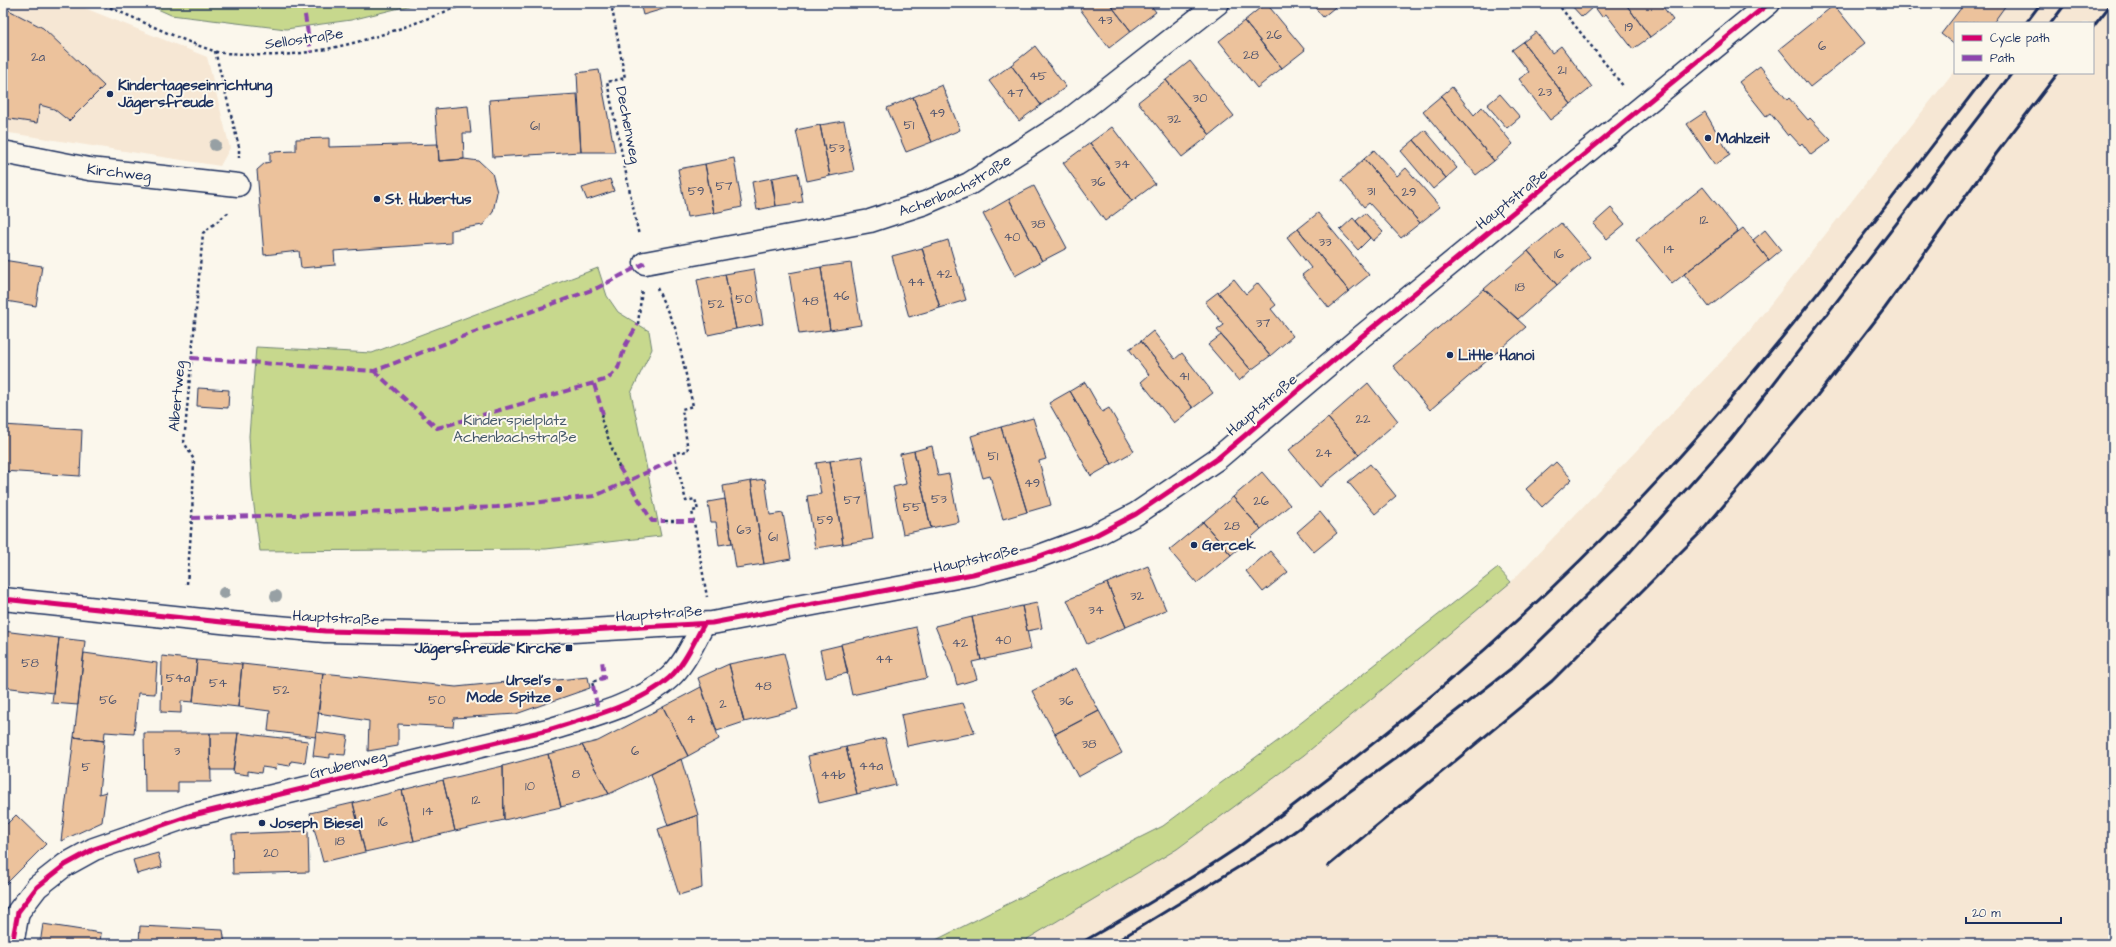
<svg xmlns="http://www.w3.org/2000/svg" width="2116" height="947" font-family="'Architects Daughter',sans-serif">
	<rect width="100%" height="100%" fill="#fbf7ec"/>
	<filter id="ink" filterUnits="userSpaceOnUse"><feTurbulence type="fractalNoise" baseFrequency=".025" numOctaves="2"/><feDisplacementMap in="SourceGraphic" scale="8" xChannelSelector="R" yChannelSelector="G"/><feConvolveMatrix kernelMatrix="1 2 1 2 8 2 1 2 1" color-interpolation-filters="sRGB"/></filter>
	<g filter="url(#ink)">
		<!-- built -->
		<path fill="#f6e7d4" d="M3 3H72L207 57 230 148 220 166 3 132Z
			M2008 3H2113V944H1019L1177 849 1304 755 1511 582 1743 339 1955 70V73H2093V23H1992Z"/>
		<!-- green -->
		<path fill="#c7d88d" stroke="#718476" d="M144 3H420L351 20 286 29 171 15Z
			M598 268 607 296 618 312 649 331 652 349 631 393 661 536 546 549 260 551 252 491 249 436 256 347 372 353Z
			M1498 568 1511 582 1304 755 1177 849 1019 944H928L1163 826 1279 740Z"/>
		<!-- building -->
		<path fill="#ecc29c" stroke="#1b2f5e" d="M640 3H669L670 7 643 15Z
			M1088 3H1109L1131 31 1109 48 1080 9Z
			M1109 3H1149L1156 12 1131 31Z
			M1266 3 1305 50 1282 68 1244 21Z
			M1311 3H1340L1323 17Z
			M1569 3H1625L1650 37 1633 49 1606 14 1602 17 1594 6 1582 17Z
			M1625 3H1660L1673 20 1650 37Z
			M1901 3H1919L1909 11Z
			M1965 3H2004L2006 5 1993 23H1955V45L1941 34Z
			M1834 5 1865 43 1810 87 1779 49Z
			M3 7 43 28 104 86 69 121 54 109 40 105 37 123 3 118Z
			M1244 21 1282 68 1257 88 1219 41Z
			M1536 32 1552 53 1561 46 1592 87 1571 104 1523 42Z
			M1523 42 1571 104 1550 120 1519 79 1529 72 1512 50Z
			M1035 46 1066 87 1041 105 1011 65Z
			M1190 61 1234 116 1210 135 1166 80Z
			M1011 65 1041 105 1019 121 989 81Z
			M1760 66 1787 100 1789 98 1808 120 1810 118 1831 140 1811 155 1802 143 1800 145 1790 134 1788 136 1770 113 1766 116 1739 82Z
			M599 70 615 152H581L577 73Z
			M1166 80 1210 135 1182 157 1138 102Z
			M942 85 960 130 932 142 913 97Z
			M1452 87 1474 115 1482 107 1513 144 1494 161 1441 96Z
			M577 94 581 152 493 157 489 100Z
			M1500 94 1520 117 1507 128 1487 105Z
			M1441 96 1494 161 1476 175 1423 111Z
			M913 97 932 142 906 152 887 108Z
			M468 106 471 133H463L464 159 439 161 435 109Z
			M1705 112 1730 155 1715 165 1687 124Z
			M844 121 854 171 830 176 820 125Z
			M820 125 830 176 807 181 796 130Z
			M1112 127 1155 184 1132 201 1090 143Z
			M1425 130 1457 168 1446 178 1414 140Z
			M329 138V147L438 144 439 161 464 159 479 161 492 173 497 192 493 212 483 225 451 230V243L334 251 335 265 301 268 299 251 264 255 257 170 265 163 270 162V152L296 151V139Z
			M1414 140 1446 178 1433 189 1401 151Z
			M1090 143 1132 201 1105 221 1063 163Z
			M1374 150 1397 176 1406 168 1440 207 1420 223 1364 159Z
			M734 158 742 207 714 213 705 164Z
			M1364 159 1420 223 1401 238 1369 203 1364 207 1341 180Z
			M705 164 714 213 687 217 678 169Z
			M798 173 803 202 776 206 772 178Z
			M771 178 776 206 757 210 752 182Z
			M610 179 614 191 587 200 582 188Z
			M1034 186 1067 248 1042 261 1009 199Z
			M1703 187 1738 231 1672 284 1636 240Z
			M1009 199 1042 261 1015 276 983 214Z
			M1611 208 1625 224 1607 239 1593 224Z
			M1318 213 1369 275 1349 291 1298 229Z
			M1365 213 1383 232 1373 241 1356 221Z
			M1353 218 1370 238 1358 250 1340 230Z
			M1561 223 1590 257 1557 285 1528 251Z
			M1743 228 1769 260 1709 307 1684 274Z
			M1298 229 1349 291 1329 308 1302 275 1311 268 1287 237Z
			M1765 230 1781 250 1769 260 1753 240Z
			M948 240 966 300 940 308 922 248Z
			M922 248 940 308 909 317 892 256Z
			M1528 251 1557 285 1518 319 1484 289Z
			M3 260 42 266 36 306 6 301 3 319Z
			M851 263 861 325 830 330 821 267Z
			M821 267 830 330 799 334 789 273Z
			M754 269 763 324 736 329 725 274Z
			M725 274 736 329 708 335 697 280Z
			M1234 279 1246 294 1258 283 1276 305 1271 309 1293 336 1270 356 1218 292Z
			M1484 289 1526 327 1430 410 1393 366Z
			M1218 292 1270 356 1251 370 1217 330 1224 325 1205 302Z
			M1153 331 1175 359 1182 353 1213 393 1193 408 1141 341Z
			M1221 335 1251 370 1239 381 1208 345Z
			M1141 341 1193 408 1174 423 1141 382 1149 375 1129 349Z
			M1085 382 1102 412 1109 408 1134 451 1112 464 1070 391Z
			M1368 383 1398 421 1359 455 1328 418Z
			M198 388 229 390 228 408 197 406Z
			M1070 391 1112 464 1091 476 1049 403Z
			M1033 418 1046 459 1039 461 1051 505 1027 512 1001 427Z
			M1328 418 1359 455 1320 487 1289 450Z
			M3 425 82 430 80 476 3 471Z
			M1001 427 1027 512 1003 519 990 476 983 478 971 436Z
			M932 446 938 476 949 474 959 522 931 528 914 451Z
			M914 451 931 528 903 534 893 487 906 484 900 454Z
			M862 456 873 539 843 544 830 461Z
			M830 461 843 544 815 548 807 496 821 494 816 463Z
			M1556 462 1572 479 1542 507 1526 489Z
			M1370 464 1396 496 1375 514 1348 482Z
			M1262 472 1290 505 1261 529 1233 497Z
			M765 479 770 515 783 513 791 559 764 564 751 481Z
			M751 481 764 564 736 568 723 486Z
			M1233 497 1261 529 1231 555 1203 522Z
			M725 499 732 543 719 545 716 522H711L708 502Z
			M1320 512 1337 533 1314 552 1297 532Z
			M1203 522 1231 555 1197 583 1169 550Z
			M1270 551 1288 572 1263 592 1246 571Z
			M1148 566 1166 610 1126 627 1107 583Z
			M1107 583 1126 627 1087 644 1067 600Z
			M1037 603 1042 628 1027 631 1022 606Z
			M1022 606 1031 649 981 660 972 617Z
			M972 617 981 660 972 662 977 679 957 685 952 667 935 626Z
			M916 627 927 678 852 695 841 644Z
			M3 631 59 638 53 693 3 687Z
			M59 638 85 641 78 705 52 703Z
			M841 645 848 673 826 678 820 650Z
			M84 653 157 663 155 694 138 693 134 734 105 732 104 741 74 737Z
			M784 653 798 709 744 722 729 664Z
			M162 656 197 660 193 702 181 701V713L161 712Z
			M197 660 242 664 238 707 193 702Z
			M242 664 323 673 316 737 268 731 270 711 238 707Z
			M729 664 744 722 717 731 698 678Z
			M1076 668 1099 711 1055 734 1032 691Z
			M323 673 456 687 537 679V682L588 677 590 688 516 714 454 718 453 727 398 724V746L368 751 369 721 318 713Z
			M701 687 719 739 688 756 663 707Z
			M963 703 975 733 907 746 901 715Z
			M663 707 688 756 609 794 582 745 598 741Z
			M1099 711 1122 753 1078 777 1055 734Z
			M316 732 348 736 345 755 330 754V758L313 756Z
			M144 733H210L211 782H178V792H145Z
			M210 733H238L233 770H210Z
			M238 733 308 741 305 763 291 761 290 766 277 764 276 769 262 767 261 773 248 771V775L233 773Z
			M74 737 104 741 99 794 106 792 102 822 61 841Z
			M885 738 896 785 857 794 846 747Z
			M582 745 609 794 561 807 548 754Z
			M846 747 857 794 819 803 808 756Z
			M548 754 561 807 504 820 503 766Z
			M681 759 698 815 668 826 651 774Z
			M503 766 504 820 455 831 443 780Z
			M443 780 455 831 414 841 402 790Z
			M402 790 414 841 365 852 353 803Z
			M353 803 365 852 323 862 310 813Z
			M16 815 46 844 3 887V820L7 824Z
			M698 815 702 888 679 895 658 829Z
			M308 831 309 872 233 874 232 834Z
			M158 853 162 867 137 874 133 860Z
			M43 924 101 933 100 944H40Z
			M140 926 223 930 225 944H139Z"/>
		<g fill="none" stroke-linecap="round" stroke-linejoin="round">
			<!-- minor casing -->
			<g stroke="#1b2f5e" stroke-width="25">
				<g id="minor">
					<path id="s1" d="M3 152 89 169 238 185"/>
					<path id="s2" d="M645 263 870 221 925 203 969 184 1069 120 1218 3"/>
					<path d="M12 944 18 912 37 887 65 865 94 849 189 816 548 730C587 718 639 705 669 678 685 664 694 641 704 624"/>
				</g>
			</g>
			<!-- secondary casing -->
			<g stroke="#1b2f5e" stroke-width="25">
				<path id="secondary" d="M3 599 231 623 325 631 461 634 538 633 712 623 973 574 1037 557 1094 536 1136 514 1217 459 1361 337 1769 3"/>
			</g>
			<!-- path -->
			<path stroke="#1b2f5e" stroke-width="2.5" stroke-dasharray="3 3" stroke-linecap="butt" d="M99 3C136 18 177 39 214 51 222 54 233 53 241 54 318 62 397 31 467 3
				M611 3 625 78 607 82 639 236
				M1557 3 1624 87
				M215 51 239 147V158
				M657 288 676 330 693 406 682 409 688 451 674 453 686 501 695 499 698 510 692 511 707 597
				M638 324 642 289
				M603 414 601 419 619 467
				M665 521H676
				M187 584 192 518 194 460 184 442 203 233 229 212
				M593 686 592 682 600 679"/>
			<!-- minor -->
			<use href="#minor" stroke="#fbf7ec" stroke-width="22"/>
			<!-- secondary -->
			<use href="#secondary" stroke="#fbf7ec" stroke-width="22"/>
			<!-- rail -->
			<path stroke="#1b2f5e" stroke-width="3" d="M2026 23 2041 3
				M2051 23 2066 3
				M2093 27 2112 3
				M1328 866 1552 681 1702 531 1816 397 1885 308 1996 154 2058 73
				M1079 944C1132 914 1186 882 1237 848 1259 832 1281 815 1303 798 1432 701 1554 593 1663 475 1780 348 1883 210 1988 73
				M1112 944 1280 842 1393 760 1513 667 1622 561 1731 439 2012 73"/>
			<!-- quiet -->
			<path stroke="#8e44ad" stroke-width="4" stroke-dasharray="8 4" stroke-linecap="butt" d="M303 3 311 52
				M191 358 374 371 477 331 597 288 645 263
				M374 371 437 428 608 379 618 368 626 344 638 324
				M594 384 603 414
				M619 467 652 521H665
				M192 518 392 512 497 507 595 496 676 459
				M676 521H694
				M600 679 604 678 602 660
				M593 686 599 714"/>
			<!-- cycleway casing -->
			<g stroke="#fbf7ec" stroke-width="8">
				<path id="cycleway" d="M3 599 231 623 325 631 461 634 538 633 712 623 973 574 1037 557 1094 536 1136 514 1217 459 1361 337 1769 3
					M12 944 18 912 37 887 65 865 94 849 189 816 548 730C587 718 639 705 669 678 685 664 694 641 704 624"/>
			</g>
			<!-- cycleway -->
			<use href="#cycleway" stroke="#d6006c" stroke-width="5"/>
		</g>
		<!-- trees -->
		<g fill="#97a0a4">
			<circle cx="215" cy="145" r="6"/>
			<circle cx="224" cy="593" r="6"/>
			<circle cx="276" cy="596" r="6"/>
		</g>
	</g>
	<!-- markers -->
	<g fill="#1b2f5e" stroke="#fbf7ec" stroke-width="1.5">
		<circle cx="110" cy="94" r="4"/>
		<circle cx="1708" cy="138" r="4"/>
		<circle cx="377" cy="199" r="4"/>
		<circle cx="1450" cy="355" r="4"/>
		<circle cx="1194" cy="545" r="4"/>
		<rect x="565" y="644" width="8" height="8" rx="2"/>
		<circle cx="559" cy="689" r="4"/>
		<circle cx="262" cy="823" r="4"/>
	</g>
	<g text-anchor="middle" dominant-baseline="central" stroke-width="4" stroke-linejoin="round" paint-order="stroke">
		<!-- number labels -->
		<g font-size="13" fill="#4f546e">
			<text x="1105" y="20">43</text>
			<text x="1629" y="27">19</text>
			<text x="1274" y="35">26</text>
			<text x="1822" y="46">6</text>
			<text x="1251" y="55">28</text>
			<text x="38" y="57">2a</text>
			<text x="1562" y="70">21</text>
			<text x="1038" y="76">45</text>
			<text x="1545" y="92">23</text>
			<text x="1015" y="93">47</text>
			<text x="1200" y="98">30</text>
			<text x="937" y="113">49</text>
			<text x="1174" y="119">32</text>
			<text x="909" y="125">51</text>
			<text x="535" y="126">61</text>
			<text x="837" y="148">53</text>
			<text x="1122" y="164">34</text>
			<text x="1098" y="182">36</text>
			<text x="724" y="186">57</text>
			<text x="696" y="191">59</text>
			<text x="1371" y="191">31</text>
			<text x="1409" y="192">29</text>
			<text x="1704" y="220">12</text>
			<text x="1038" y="224">38</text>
			<text x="1012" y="237">40</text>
			<text x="1325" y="242">33</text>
			<text x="1669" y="249">14</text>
			<text x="1559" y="254">16</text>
			<text x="944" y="274">42</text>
			<text x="916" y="282">44</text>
			<text x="1520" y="287">18</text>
			<text x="841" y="296">46</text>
			<text x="744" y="299">50</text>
			<text x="810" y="301">48</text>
			<text x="716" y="304">52</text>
			<text x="1263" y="323">37</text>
			<text x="1184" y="376">41</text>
			<text x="1363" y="419">22</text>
			<text x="1324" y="453">24</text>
			<text x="993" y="456">51</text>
			<text x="1032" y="483">49</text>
			<text x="939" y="499">53</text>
			<text x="852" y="500">57</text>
			<text x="1261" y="501">26</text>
			<text x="912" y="507">55</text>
			<text x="825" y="520">59</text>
			<text x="1232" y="526">28</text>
			<text x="744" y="530">63</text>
			<text x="773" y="537">61</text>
			<text x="1137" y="596">32</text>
			<text x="1096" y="610">34</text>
			<text x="1003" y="640">40</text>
			<text x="960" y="643">42</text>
			<text x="884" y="659">44</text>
			<text x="30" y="663">58</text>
			<text x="178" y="678">54a</text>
			<text x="218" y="683">54</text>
			<text x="763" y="686">48</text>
			<text x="281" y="690">52</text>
			<text x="108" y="700">56</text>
			<text x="437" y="700">50</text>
			<text x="1066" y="701">36</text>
			<text x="723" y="704">2</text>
			<text x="691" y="719">4</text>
			<text x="1089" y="744">38</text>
			<text x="177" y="751">3</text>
			<text x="635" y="751">6</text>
			<text x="871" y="766">44a</text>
			<text x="86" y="767">5</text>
			<text x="576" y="774">8</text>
			<text x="833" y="775">44b</text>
			<text x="530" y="786">10</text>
			<text x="476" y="800">12</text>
			<text x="428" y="811">14</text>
			<text x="383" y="822">16</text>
			<text x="340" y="841">18</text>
			<text x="271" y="853">20</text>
		</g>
		<!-- street labels -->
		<g font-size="15" fill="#1b2f5e" stroke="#fbf7ec">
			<text transform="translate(304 39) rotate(-8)">Sellostraße</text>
			<text transform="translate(628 125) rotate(79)">Dechenweg</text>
			<text stroke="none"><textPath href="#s1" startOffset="118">Kirchweg</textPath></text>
			<text stroke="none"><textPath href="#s2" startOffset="321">Achenbachstraße</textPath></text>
			<text transform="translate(1512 199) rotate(-39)">Hauptstraße</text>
			<text transform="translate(177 396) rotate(-85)">Albertweg</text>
			<text transform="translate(1262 405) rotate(-40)">Hauptstraße</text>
			<text transform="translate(976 559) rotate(-13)">Hauptstraße</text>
			<text transform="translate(659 614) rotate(-4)">Hauptstraße</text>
			<text transform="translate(336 618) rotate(3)">Hauptstraße</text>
			<text transform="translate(348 765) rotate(-14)">Grubenweg</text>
		</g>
		<!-- poi labels -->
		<g font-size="15" font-weight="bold" fill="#1b2f5e" stroke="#fbf7ec" text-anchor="start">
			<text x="118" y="85">Kindertageseinrichtung<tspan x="118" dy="17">Jägersfreude</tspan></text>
			<text x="1716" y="138">Mahlzeit</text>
			<text x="385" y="199">St. Hubertus</text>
			<text x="1458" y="355">Little Hanoi</text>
			<text x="1202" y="545">Gercek</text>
			<text x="561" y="648" text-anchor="end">Jägersfreude Kirche</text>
			<text x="551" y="680" text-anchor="end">Ursel's<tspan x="551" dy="17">Mode Spitze</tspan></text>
			<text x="270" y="823">Joseph Biesel</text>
		</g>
		<!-- park labels -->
		<g font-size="15" fill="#46596a" stroke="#fbf7ec">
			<text x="515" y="420">Kinderspielplatz<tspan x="515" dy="17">Achenbachstraße</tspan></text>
		</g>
	</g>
	<!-- margin -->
	<rect width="2116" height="947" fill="none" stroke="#fbf7ec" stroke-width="16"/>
	<rect x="8" y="8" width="2100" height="931" fill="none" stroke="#1b2f5e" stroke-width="1.5" filter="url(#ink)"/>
	<!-- legend -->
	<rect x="1954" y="22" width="140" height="52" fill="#fbf7ec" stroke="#a1a7b3"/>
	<rect x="1962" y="35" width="20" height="6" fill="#d6006c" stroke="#a1a7b3"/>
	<text x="1990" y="42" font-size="12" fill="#1b2f5e">Cycle path</text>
	<rect x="1962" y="55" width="20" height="6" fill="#8e44ad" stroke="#a1a7b3"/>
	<text x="1990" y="62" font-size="12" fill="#1b2f5e">Path</text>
	<!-- scale -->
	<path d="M1966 917v6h95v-6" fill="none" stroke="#1b2f5e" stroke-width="2"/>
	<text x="1972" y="917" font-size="12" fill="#1b2f5e" stroke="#fbf7ec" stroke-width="3" paint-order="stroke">20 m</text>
</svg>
